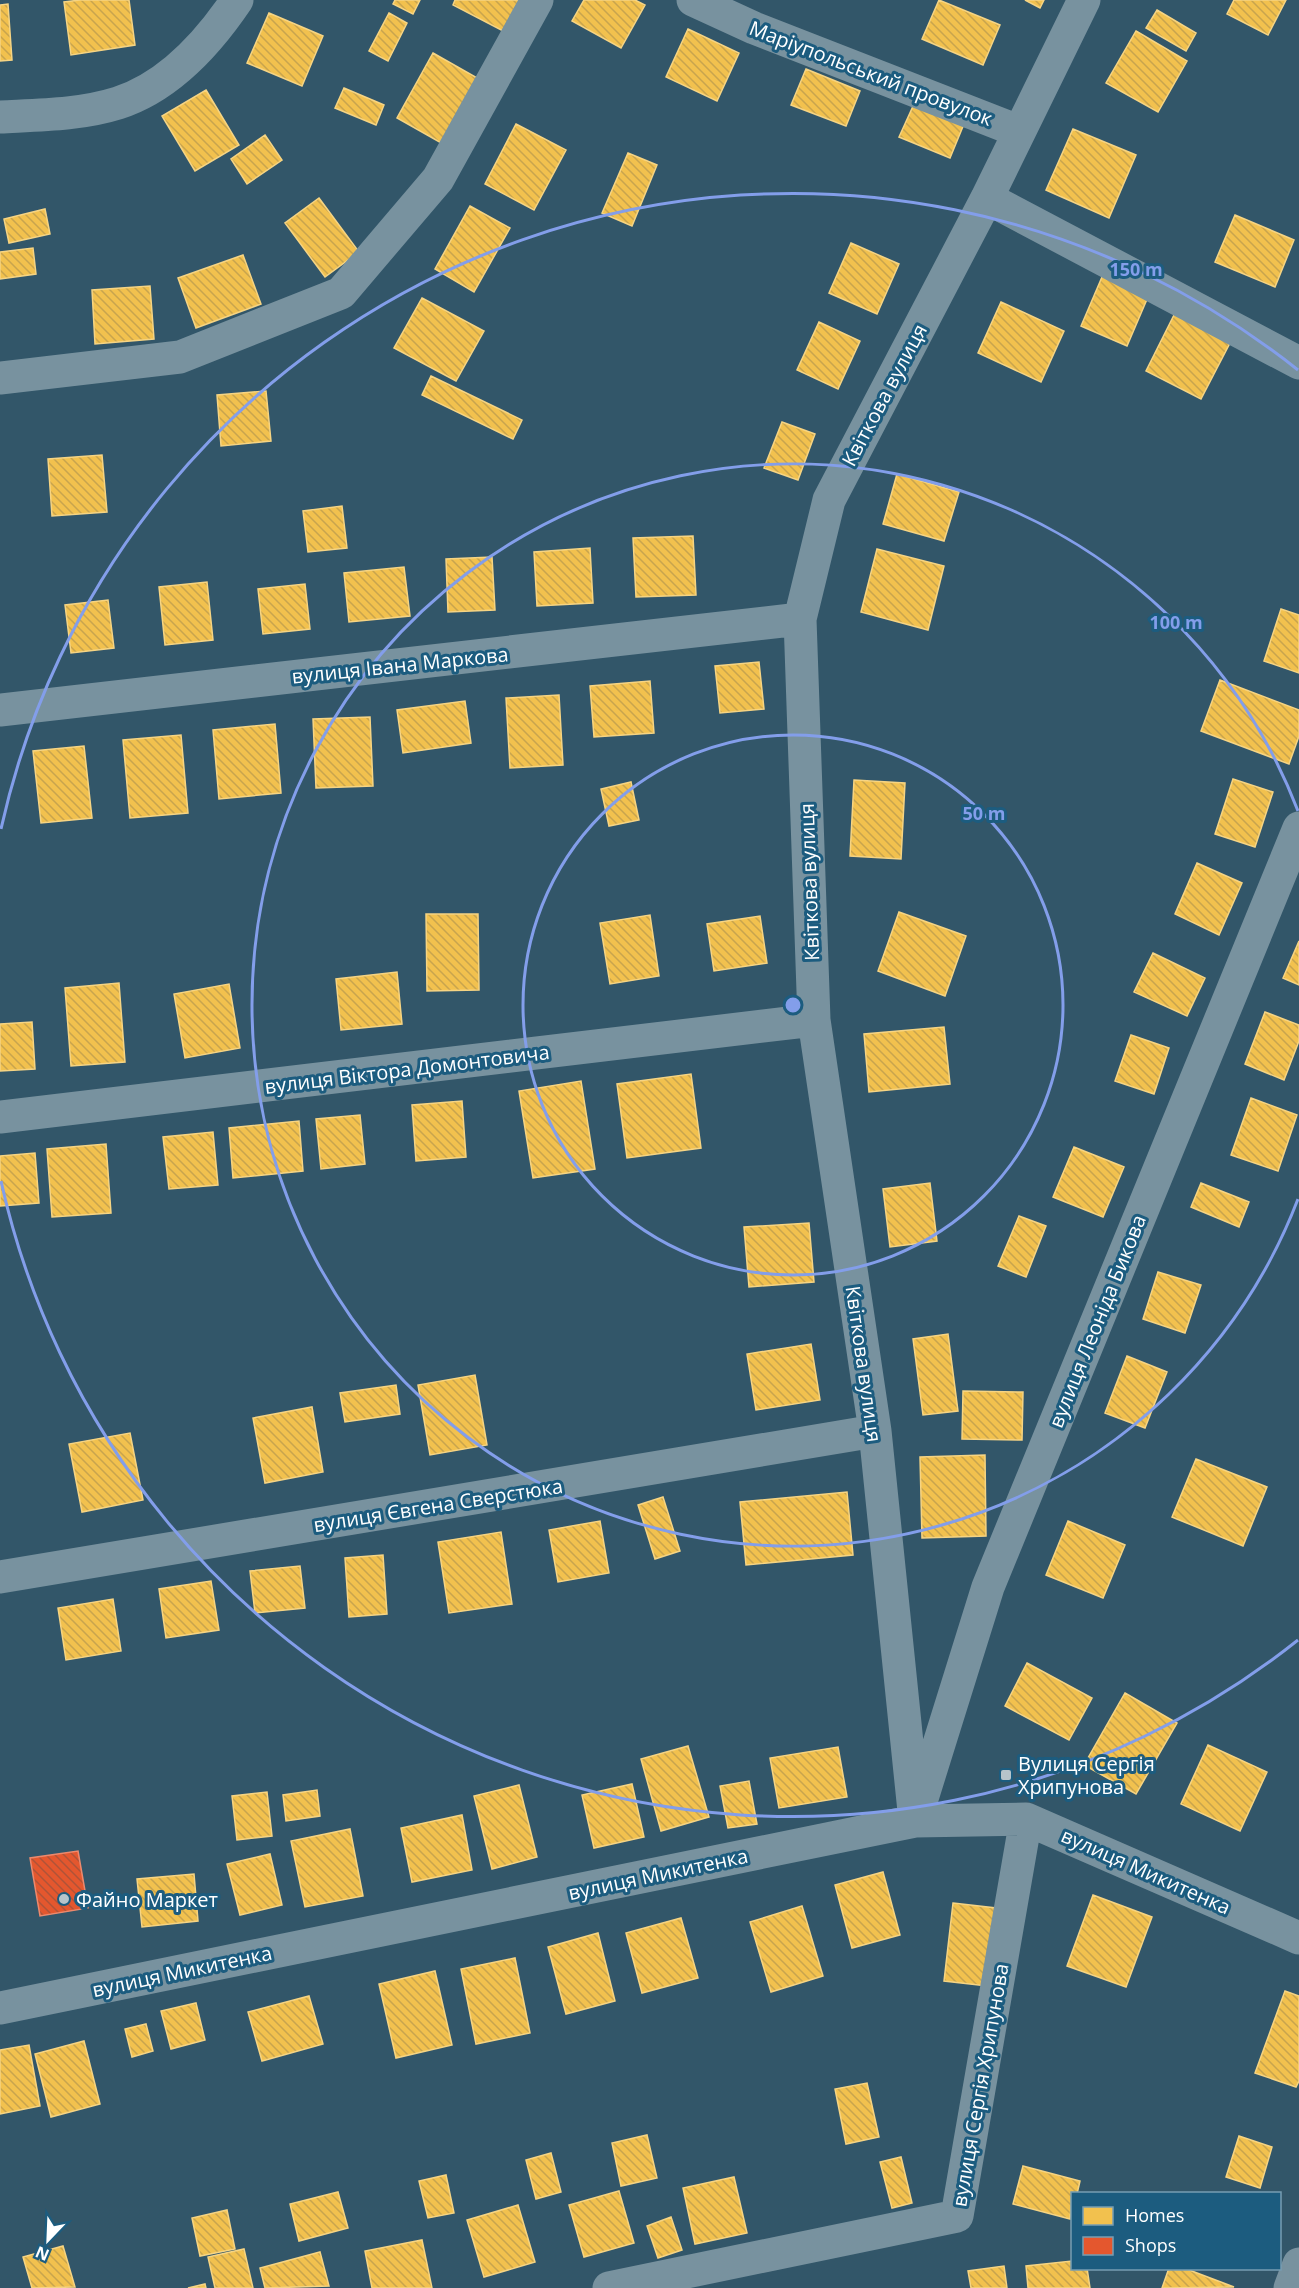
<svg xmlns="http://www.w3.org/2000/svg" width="1299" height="2288" font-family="'Open Sans',sans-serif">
	<defs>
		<pattern id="homes-back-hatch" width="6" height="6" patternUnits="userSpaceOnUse" patternTransform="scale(1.5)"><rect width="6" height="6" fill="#f2c14e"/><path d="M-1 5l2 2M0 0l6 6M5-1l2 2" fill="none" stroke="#c8a44e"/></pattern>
		<pattern id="shops-back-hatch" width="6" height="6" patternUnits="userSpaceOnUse" patternTransform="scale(1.5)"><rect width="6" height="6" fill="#e4572e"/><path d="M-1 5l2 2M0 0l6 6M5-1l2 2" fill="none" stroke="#af5338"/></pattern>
	</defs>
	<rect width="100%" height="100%" fill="#325669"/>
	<!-- homes -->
	<path fill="url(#homes-back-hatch)" stroke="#f6d483" stroke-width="1.5" d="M80 0H129L135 45 71 55 64 2Z
		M395 0H420L413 14 393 4Z
		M455 0H524L507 33 453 5Z
		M584 0H635L645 5 621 48 572 21Z
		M939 0 1000 25 983 65 922 39Z
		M1025 0H1044L1040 8Z
		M1234 0H1286L1268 35 1227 14Z
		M8 4 12 60 0 61V5Z
		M1157 10 1196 33 1186 51 1146 28Z
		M269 13 323 36 302 86 247 63Z
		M389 13 407 23 388 61 369 51Z
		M688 29 739 53 717 101 666 77Z
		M1136 31 1187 61 1158 112 1106 83Z
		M433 53 479 79 443 144 397 118Z
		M806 69 860 91 846 126 791 105Z
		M344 88 384 105 376 125 335 108Z
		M206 90 239 145 195 171 162 116Z
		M914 104 964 124 950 158 899 137Z
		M516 124 566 150 534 210 485 184Z
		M1073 129 1136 155 1109 218 1046 190Z
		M265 135 282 160 247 184 231 159Z
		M628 153 657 165 632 226 602 213Z
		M319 198 359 252 325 277 285 223Z
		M470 206 510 228 474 292 435 269Z
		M45 209 50 234 9 243 4 219Z
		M1235 215 1294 240 1275 287 1215 262Z
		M851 243 899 264 877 314 829 293Z
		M33 248 36 274 0 279V252Z
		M243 255 261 304 196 328 178 278Z
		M1105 270 1151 290 1127 346 1081 326Z
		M150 286 154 339 95 344 92 290Z
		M422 298 484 331 456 381 394 348Z
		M1001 302 1064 331 1041 382 978 353Z
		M1175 313 1231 341 1201 399 1146 371Z
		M819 322 860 341 838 389 797 370Z
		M431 376 522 420 513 439 422 395Z
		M266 391 271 441 221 446 217 395Z
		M782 422 815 434 798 480 764 468Z
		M102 455 107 512 52 516 48 459Z
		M897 474 959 492 944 541 883 524Z
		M342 506 347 548 308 552 303 511Z
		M693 536 696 595 636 597 633 538Z
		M590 548 593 603 537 606 534 552Z
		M877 549 944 566 928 630 861 612Z
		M492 557 495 610 448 612 446 559Z
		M404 567 410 616 349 622 344 573Z
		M207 582 213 640 165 645 159 587Z
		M305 584 310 629 263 634 258 589Z
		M108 600 114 648 71 653 65 605Z
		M1281 609 1299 615V673L1264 661Z
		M759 662 764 709 720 713 715 666Z
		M1220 680 1299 710V736L1289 764 1201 731Z
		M650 681 654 733 594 737 590 686Z
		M559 695 563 765 510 768 506 698Z
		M465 701 471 743 403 753 397 710Z
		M370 717 373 786 316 788 313 719Z
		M275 724 281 793 219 799 213 730Z
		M181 735 188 813 130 818 123 740Z
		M84 746 92 818 41 823 33 751Z
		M1233 779 1273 792 1255 847 1215 834Z
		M854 780 905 783 901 859 850 856Z
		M631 782 639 820 609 826 601 789Z
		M1197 863 1242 883 1219 935 1175 914Z
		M899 912 966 936 945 996 878 971Z
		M426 914H478L479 990 427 991Z
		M650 915 659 976 610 984 600 923Z
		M760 916 767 963 714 971 707 924Z
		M1299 941V985L1283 978Z
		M1153 953 1205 978 1187 1016 1134 992Z
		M397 972 402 1024 341 1030 336 979Z
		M119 983 125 1062 71 1066 65 988Z
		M229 984 240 1048 185 1058 174 994Z
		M1265 1012 1299 1025V1041L1284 1080 1245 1064Z
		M32 1022 35 1069 0 1071V1024Z
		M944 1027 950 1084 869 1092 864 1034Z
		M1131 1035 1169 1048 1154 1094 1115 1081Z
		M691 1074 701 1148 627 1158 617 1084Z
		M581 1081 595 1169 533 1178 519 1091Z
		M1251 1098 1297 1115 1278 1171 1231 1155Z
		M462 1101 466 1157 416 1161 412 1105Z
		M360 1115 365 1164 321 1169 316 1119Z
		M299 1121 303 1171 233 1178 229 1128Z
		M213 1132 218 1185 169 1189 163 1137Z
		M106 1144 111 1213 52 1217 47 1149Z
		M1074 1147 1124 1167 1103 1217 1053 1197Z
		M35 1153 39 1203 0 1206V1156Z
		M930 1183 937 1241 890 1247 883 1189Z
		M1201 1183 1249 1202 1239 1227 1191 1207Z
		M1019 1216 1046 1226 1026 1277 998 1266Z
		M809 1223 814 1282 749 1287 744 1227Z
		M1158 1272 1201 1285 1185 1333 1143 1319Z
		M948 1334 958 1411 923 1415 913 1339Z
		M811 1344 820 1400 756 1410 747 1354Z
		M1127 1356 1167 1372 1145 1428 1105 1413Z
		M475 1375 487 1445 430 1455 418 1385Z
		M396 1385 400 1414 345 1422 340 1393Z
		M963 1391 1023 1392 1022 1440 962 1439Z
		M312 1407 323 1472 265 1483 253 1418Z
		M130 1433 143 1500 82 1512 69 1444Z
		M985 1455 986 1536 922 1538 920 1457Z
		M1196 1459 1267 1487 1243 1546 1172 1517Z
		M847 1492 853 1555 746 1565 740 1502Z
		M663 1497 680 1551 655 1559 638 1505Z
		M600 1521 609 1573 558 1582 549 1530Z
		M1068 1521 1125 1545 1103 1598 1046 1575Z
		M501 1532 512 1604 449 1613 438 1542Z
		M383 1555 387 1614 349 1617 345 1558Z
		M300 1566 305 1608 255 1613 250 1571Z
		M211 1581 219 1630 166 1638 159 1589Z
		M113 1599 121 1651 66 1660 58 1608Z
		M1027 1663 1092 1698 1069 1740 1005 1706Z
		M1125 1693 1177 1723 1136 1794 1084 1765Z
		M1208 1745 1267 1772 1240 1831 1181 1804Z
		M688 1746 709 1817 661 1831 641 1759Z
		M838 1747 847 1797 779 1808 770 1758Z
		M749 1781 757 1824 728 1828 720 1786Z
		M632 1784 644 1837 594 1848 582 1795Z
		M519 1785 537 1857 492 1869 474 1796Z
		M317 1790 320 1816 286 1821 283 1795Z
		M267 1792 272 1836 237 1840 232 1796Z
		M462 1815 472 1870 412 1882 401 1828Z
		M350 1829 363 1896 305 1907 291 1841Z
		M270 1854 282 1905 240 1915 227 1864Z
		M883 1872 900 1935 852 1948 835 1885Z
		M194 1874 198 1921 142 1927 137 1879Z
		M1093 1895 1152 1917 1126 1987 1067 1966Z
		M953 1903 996 1908 987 1986 944 1981Z
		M802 1906 823 1976 771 1992 750 1922Z
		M681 1918 698 1978 642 1993 626 1933Z
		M598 1933 615 2001 566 2014 548 1947Z
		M515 1958 530 2033 476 2044 461 1969Z
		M435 1971 452 2045 396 2058 379 1984Z
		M1285 1991 1299 1996V2081L1296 2087 1255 2073Z
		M309 1996 323 2044 262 2061 248 2012Z
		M196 2003 205 2040 171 2049 161 2011Z
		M146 2024 153 2051 132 2057 125 2029Z
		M84 2041 100 2104 51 2117 35 2054Z
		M29 2045 40 2106 0 2114V2050Z
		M867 2083 879 2137 846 2144 835 2089Z
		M647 2135 657 2178 621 2186 612 2143Z
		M1239 2136 1272 2147 1260 2188 1226 2177Z
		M551 2153 561 2192 536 2199 526 2160Z
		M901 2157 912 2203 892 2208 880 2162Z
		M1023 2166 1080 2181 1077 2194H1072L1070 2219 1013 2204Z
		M446 2175 454 2213 428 2218 419 2181Z
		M734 2177 747 2233 695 2244 683 2188Z
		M619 2191 634 2243 584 2257 569 2205Z
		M338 2192 348 2228 299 2241 290 2204Z
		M518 2205 535 2262 484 2277 467 2220Z
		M227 2210 235 2249 200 2256 192 2218Z
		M671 2217 682 2250 658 2258 647 2226Z
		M422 2240 432 2288H372L365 2251Z
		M63 2246 75 2287 32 2288 23 2257Z
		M244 2249 253 2288H215L208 2257Z
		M320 2252 329 2286 265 2288 260 2268Z
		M1072 2261V2268H1087L1090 2288H1028L1026 2266Z
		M1004 2266 1007 2288H971L968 2271Z
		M1169 2268H1184L1234 2287 1162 2288Z
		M205 2284 206 2288H188Z"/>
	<!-- shops -->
	<path fill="url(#shops-back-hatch)" stroke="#ec896d" stroke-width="1.5" d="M78 1851 88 1908 40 1916 30 1858Z"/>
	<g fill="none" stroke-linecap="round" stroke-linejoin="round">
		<!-- minor -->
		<path stroke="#78929f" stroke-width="33" d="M693 0 754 28 1018 131
			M0 117C39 115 80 115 118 103 168 87 208 43 237 0
			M987 198 1299 363
			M0 378 180 357 341 293 438 179 537 0
			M0 710 800 619
			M0 1117 814 1020
			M0 1577 875 1431
			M919 1808 988 1587 1299 828
			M915 1821 875 1431 814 1020 800 619 829 500 987 198 1084 0
			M0 2008 915 1821 1026 1819 1299 1938
			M609 2288 957 2216 1026 1819
			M1290 2288 1299 2264"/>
	</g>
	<!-- distance rings -->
	<g fill="none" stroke="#839eea" stroke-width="3">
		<circle cx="793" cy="1005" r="270"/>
		<path d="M1298 1199A541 541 0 1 1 1298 811"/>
		<path d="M1298 1640A811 811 0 0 1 1 1181M1 829A811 811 0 0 1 1298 370"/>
	</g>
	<!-- markers -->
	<g fill="#b7c4ca" stroke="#1c5c7f" stroke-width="2">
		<rect x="1000" y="1769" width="12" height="12" rx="3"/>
		<circle cx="64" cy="1899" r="6"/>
	</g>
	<g text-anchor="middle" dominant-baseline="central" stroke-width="6" stroke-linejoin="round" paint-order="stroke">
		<!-- street labels -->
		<g font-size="20" fill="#fff" stroke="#1c5c7f">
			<text transform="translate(871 73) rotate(21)">Маріупольський провулок</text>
			<text transform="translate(884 395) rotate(-62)">Квіткова вулиця</text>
			<text transform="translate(400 665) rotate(-6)">вулиця Івана Маркова</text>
			<text transform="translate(809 882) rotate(-92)">Квіткова вулиця</text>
			<text transform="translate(407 1069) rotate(-7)">вулиця Віктора Домонтовича</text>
			<text transform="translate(1097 1321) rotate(-68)">вулиця Леоніда Бикова</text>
			<text transform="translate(864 1364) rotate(82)">Квіткова вулиця</text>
			<text transform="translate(438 1505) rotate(-9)">вулиця Євгена Сверстюка</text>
			<text transform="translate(1146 1871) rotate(24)">вулиця Микитенка</text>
			<text transform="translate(658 1874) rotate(-12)">вулиця Микитенка</text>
			<text transform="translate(182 1971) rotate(-12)">вулиця Микитенка</text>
			<text transform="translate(980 2085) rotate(-80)">вулиця Сергія Хрипунова</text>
		</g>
		<!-- poi labels -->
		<g font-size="20" fill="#fff" stroke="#1c5c7f" text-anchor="start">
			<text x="1018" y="1763">Вулиця Сергія<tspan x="1018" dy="23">Хрипунова</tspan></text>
			<text x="76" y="1899">Файно Маркет</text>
		</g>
	</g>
	<circle cx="793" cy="1005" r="9" fill="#839eea" stroke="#1c5c7f" stroke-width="3"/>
	<g font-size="18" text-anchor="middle" font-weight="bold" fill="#839eea" stroke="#1c5c7f" stroke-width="6" stroke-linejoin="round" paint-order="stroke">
		<text x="1136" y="276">150 m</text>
		<text x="1176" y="629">100 m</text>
		<text x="984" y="820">50 m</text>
	</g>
	<!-- legend -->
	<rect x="1071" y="2192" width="210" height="78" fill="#1c5c7f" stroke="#779db2" stroke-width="1.5"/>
	<rect x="1083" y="2207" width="30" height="18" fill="#f2c14e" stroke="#779db2" stroke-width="1.5"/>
	<text x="1125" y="2222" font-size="18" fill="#ffffff">Homes</text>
	<rect x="1083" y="2237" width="30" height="18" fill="#e4572e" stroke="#779db2" stroke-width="1.5"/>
	<text x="1125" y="2252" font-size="18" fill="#ffffff">Shops</text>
	<!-- north arrow -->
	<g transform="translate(48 2240) rotate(203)" stroke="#1c5c7f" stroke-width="4.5" paint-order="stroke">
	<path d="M0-4.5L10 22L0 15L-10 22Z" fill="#ffffff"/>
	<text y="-9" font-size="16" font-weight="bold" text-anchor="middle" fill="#ffffff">N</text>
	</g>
</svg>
